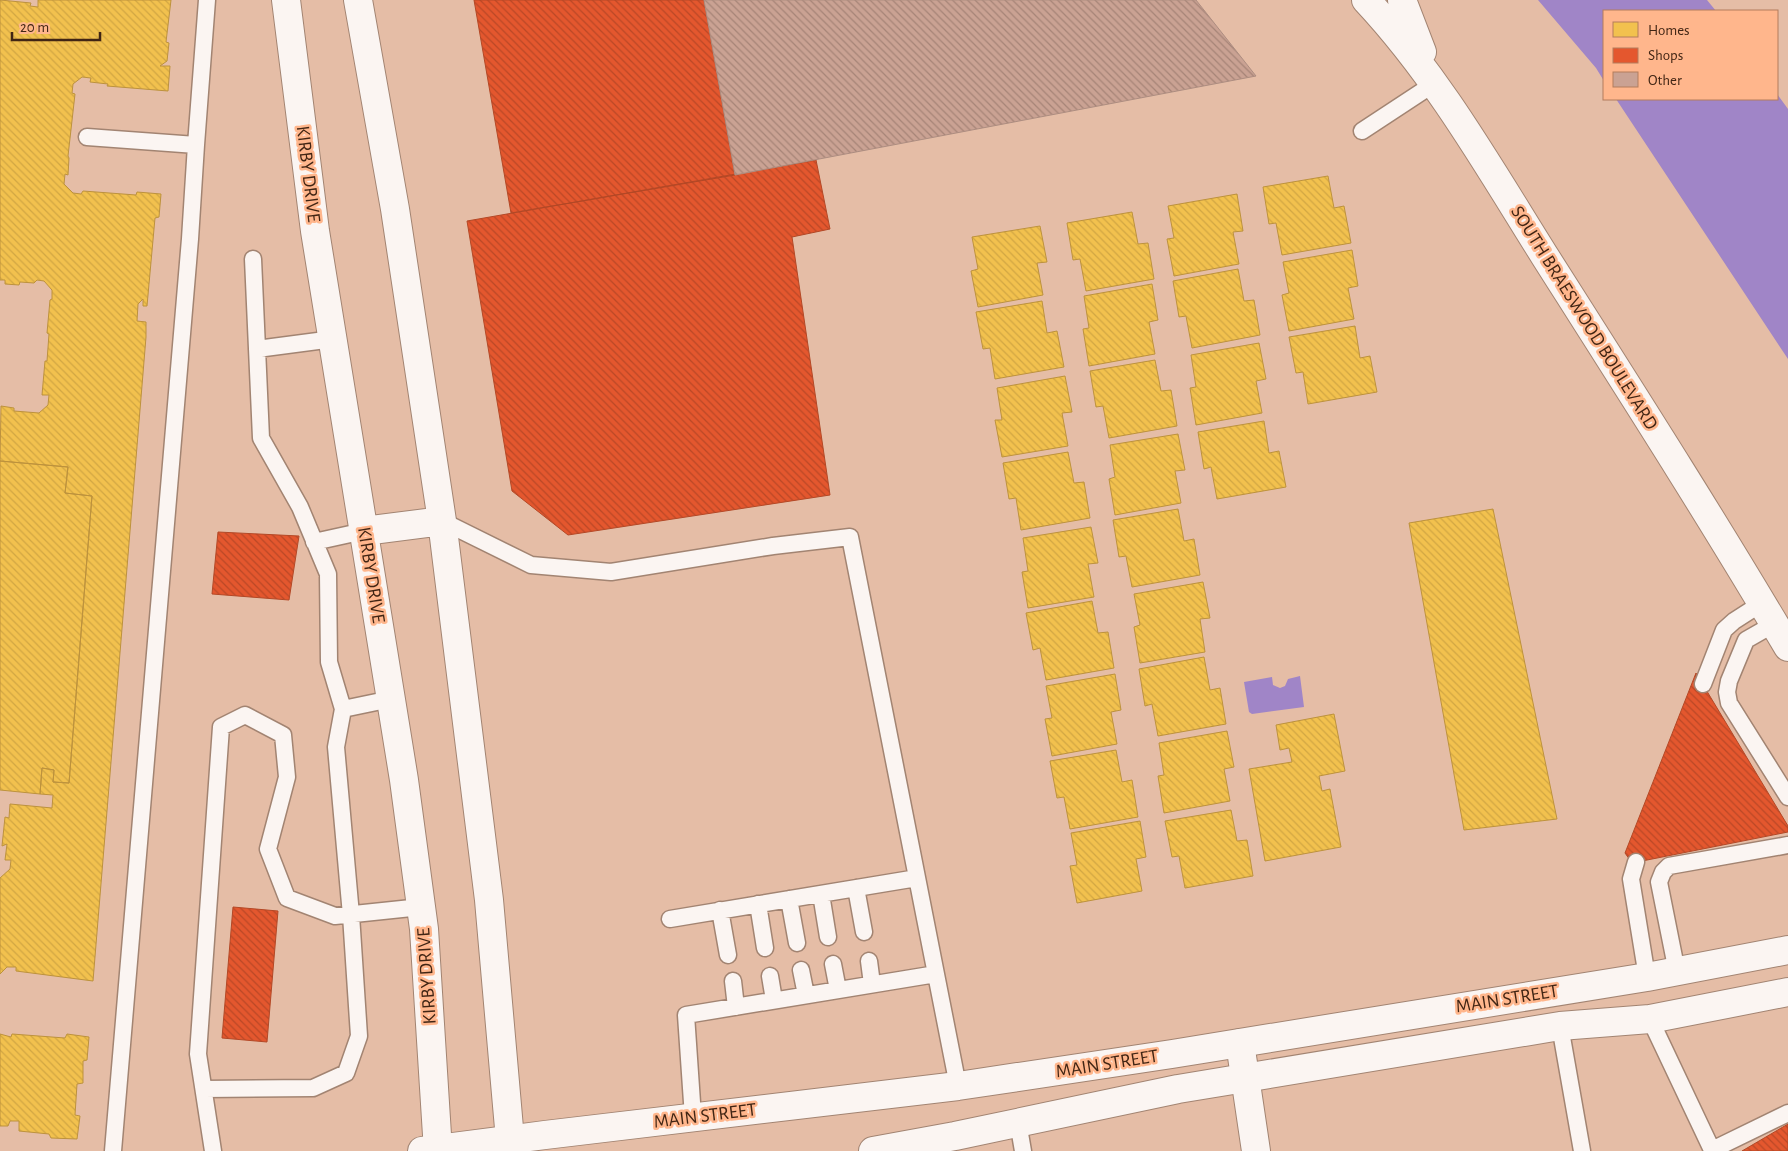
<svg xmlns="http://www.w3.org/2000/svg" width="1788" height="1151" font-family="'Alegreya Sans',sans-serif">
	<defs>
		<pattern id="homes-back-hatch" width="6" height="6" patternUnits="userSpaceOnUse" patternTransform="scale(1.25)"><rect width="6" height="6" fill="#f2c14e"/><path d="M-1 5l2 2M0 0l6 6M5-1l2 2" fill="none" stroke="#d1a643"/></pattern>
		<pattern id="shops-back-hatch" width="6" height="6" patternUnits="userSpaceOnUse" patternTransform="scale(1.25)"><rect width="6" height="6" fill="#e4572e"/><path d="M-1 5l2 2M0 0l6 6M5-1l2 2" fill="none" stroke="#ba4826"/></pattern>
		<pattern id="building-back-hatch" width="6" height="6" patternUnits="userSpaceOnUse" patternTransform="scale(1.25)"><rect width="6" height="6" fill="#caa293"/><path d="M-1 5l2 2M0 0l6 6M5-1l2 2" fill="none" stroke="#a68477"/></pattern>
	</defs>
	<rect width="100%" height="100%" fill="#e5bda6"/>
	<!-- water -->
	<path fill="#a085c7" d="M1538 0H1707L1716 11H1604V81L1596 68Z
		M1777 94 1788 109V359L1616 99H1777Z
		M1300 676 1304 707 1252 714 1249 712 1244 682 1272 677 1273 685 1280 688 1285 686 1288 679Z"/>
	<!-- homes -->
	<path fill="url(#homes-back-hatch)" stroke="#bd923d" d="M0 0 31 3 30 6 38 7V0H171L166 42 169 43 167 61 160 66H170L168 91 107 86 108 84 90 82 91 78 82 77 73 84 72 93 75 94 68 156 69 158 68 175 65 174 64 184 73 193 81 194 83 191 136 195 137 192 161 194 159 217 155 218 147 306H143V299L138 304 137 321 146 322V337L93 981 16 971V967H7L0 974V878L10 869 11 860H5L7 844 2 846 5 817 9 818 10 804 52 808 53 795 40 794 42 768 54 770 53 782 69 783 92 496 65 493 68 467 0 461 1 406 14 408V411L39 413 48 405 49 395H42L45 361H47L49 334 47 333 50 300 52 299V290L44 281 37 280 34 283 20 282 19 285 5 284V280H0Z
		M1328 176 1334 208 1344 206 1351 243 1282 255 1276 223 1269 224 1263 187Z
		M1237 194 1243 231 1233 232 1239 264 1174 276 1167 239 1174 238 1168 206Z
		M1132 212 1138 244 1148 243 1154 279 1086 291 1080 259 1073 260 1067 223Z
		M1040 226 1047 262 1037 263 1043 295 978 307 971 271 978 269 972 237Z
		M1352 250 1358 286 1348 288 1354 319 1289 331 1282 295 1289 293 1283 262Z
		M1238 269 1244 301 1254 300 1260 335 1192 348 1186 316 1179 317 1173 281Z
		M1152 284 1158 320 1149 322 1155 354 1089 366 1083 329 1089 328 1084 296Z
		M1042 301 1047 333 1057 331 1064 367 995 379 990 348 983 349 976 312Z
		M1355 326 1360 358 1370 356 1377 392 1308 404 1303 372 1296 373 1289 337Z
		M1259 343 1266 379 1256 381 1262 413 1196 425 1190 388 1196 387 1191 355Z
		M1155 360 1161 391 1171 390 1177 426 1109 438 1103 406 1096 407 1090 371Z
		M1065 376 1072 412 1062 413 1068 446 1002 457 995 420H1002L997 388Z
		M1264 421 1269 453 1279 451 1286 487 1217 499 1211 467 1204 469 1198 432Z
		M1178 434 1185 470 1175 471 1181 503 1115 515 1109 479 1115 477 1110 445Z
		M1068 452 1074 483 1084 482 1090 518 1021 530 1016 498 1009 499 1003 463Z
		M0 461 68 467 65 493 92 496 69 783 53 782 54 770 42 768 40 794 0 790Z
		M1178 509 1184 541 1194 539 1200 575 1132 587 1126 556 1119 557 1113 520Z
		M1493 509 1557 819 1464 830 1409 523Z
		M1091 527 1098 563 1088 564 1094 597 1028 608 1022 572 1028 571 1023 538Z
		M1203 582 1210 618 1200 619 1205 652 1140 663 1134 627 1140 625 1134 594Z
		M1092 601 1098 633 1108 632 1114 668 1046 680 1040 648 1033 650 1026 613Z
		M1204 657 1210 690 1220 688 1226 724 1158 736 1152 704 1145 706 1139 669Z
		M1115 674 1121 710 1111 712 1117 744 1052 756 1045 719 1052 718 1046 686Z
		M1334 714 1345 771 1319 776 1322 791 1330 789 1341 847 1265 861 1249 769 1292 762 1289 748 1280 750 1276 725Z
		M1227 731 1234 767 1224 769 1230 801 1164 813 1158 776 1164 775 1159 743Z
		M1116 750 1122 782 1132 780 1138 817 1070 829 1064 797 1057 798 1050 761Z
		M1231 810 1237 841 1247 840 1253 876 1185 888 1179 856 1172 857 1165 821Z
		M1140 821 1146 857 1136 859 1142 891 1077 903 1070 866 1077 865 1071 833Z
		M0 1034 11 1037 12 1034 65 1038 67 1034 89 1037 87 1060 83 1061V1083L77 1084 75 1115 80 1116 77 1139 51 1138 49 1134 19 1131V1121H10L8 1126H0Z"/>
	<!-- shops -->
	<path fill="url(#shops-back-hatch)" stroke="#b34826" d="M474 0H704L735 175 511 213Z
		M816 160 830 229 792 237 830 495 568 535 512 491 467 221Z
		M218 532 299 536 289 600 212 594Z
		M1696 673 1788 826V832L1632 863 1625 853Z
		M233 907 278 911 267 1042 222 1038Z
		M1788 1124V1151H1742Z"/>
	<!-- building -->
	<path fill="url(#building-back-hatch)" stroke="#ad8d80" d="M704 0H1196L1256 76 735 175Z"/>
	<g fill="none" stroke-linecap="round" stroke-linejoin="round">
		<!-- lane casing -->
		<g stroke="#a28472" stroke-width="19">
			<path id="lane" d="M1362 131 1435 83
				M87 137 196 145
				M257 349 333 339
				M442 521 531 565 611 572 773 546 850 537 958 1086
				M314 542 364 531
				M1774 624 1746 640 1729 681 1727 692 1729 703 1788 797
				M1703 684 1724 630 1734 621 1762 603
				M343 709 391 699
				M1636 862 1631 879 1647 977
				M856 888 864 932
				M821 894 828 937
				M789 899 797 943
				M758 904 765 948
				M720 910 728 955
				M670 919 917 878
				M869 961 872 984
				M833 964 838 990
				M801 970 806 995
				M1677 972 1659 882 1663 872 1669 866 1788 845
				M770 976 774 1000
				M733 981 736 1007
				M1650 1019 1712 1150 1788 1113
				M1560 1026 1582 1151
				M204 1089 313 1088 346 1073 359 1036 351 915 336 747 343 709 329 662 328 574 300 507 261 438 253 259
				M693 1117 686 1015 936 974
				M1018 1122 1023 1151
				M113 1151 190 239 196 145 207 0
				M213 1151 198 1054 221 727 245 715 283 735 287 777 268 849 287 898 335 916 421 907"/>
		</g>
		<!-- street casing -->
		<g stroke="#a28472" stroke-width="30">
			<path id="street" d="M1240 1043 1256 1151"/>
		</g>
		<!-- secondary casing -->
		<g stroke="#a28472" stroke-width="30">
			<path id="secondary" d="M286 0 315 231 404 780 424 929 438 1151
				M358 0 395 209 442 521 489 900 511 1151
				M1366 0C1438 77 1490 169 1546 258 1628 387 1710 515 1788 647
				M1402 0 1422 52
				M364 531 442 521"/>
		</g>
		<!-- primary casing -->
		<g stroke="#a28472" stroke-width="30">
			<path id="primary" d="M422 1151 545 1135 958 1086 1172 1054 1647 977 1788 950
				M873 1151 955 1136 1178 1089 1560 1026 1650 1019 1788 992"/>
		</g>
		<!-- lane -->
		<use href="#lane" stroke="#fbf5f2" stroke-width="16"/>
		<!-- street -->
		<use href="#street" stroke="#fbf5f2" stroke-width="28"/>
		<!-- secondary -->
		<use href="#secondary" stroke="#fbf5f2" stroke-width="28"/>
		<!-- primary -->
		<use href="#primary" stroke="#fbf5f2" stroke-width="28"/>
	</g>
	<g text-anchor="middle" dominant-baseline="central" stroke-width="5" stroke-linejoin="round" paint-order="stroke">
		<!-- street labels -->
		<g font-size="19" fill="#412514" stroke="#ffb68c">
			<text transform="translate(308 174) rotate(83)">KIRBY DRIVE</text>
			<text transform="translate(1584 318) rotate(58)">SOUTH BRAESWOOD BOULEVARD</text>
			<text transform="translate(371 575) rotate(81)">KIRBY DRIVE</text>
			<text transform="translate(427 976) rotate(-94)">KIRBY DRIVE</text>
			<text transform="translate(1507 999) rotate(-9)">MAIN STREET</text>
			<text transform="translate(1107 1064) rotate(-9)">MAIN STREET</text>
			<text transform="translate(705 1116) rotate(-7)">MAIN STREET</text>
		</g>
	</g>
	<!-- legend -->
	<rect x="1603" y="10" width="175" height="90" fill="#ffb68c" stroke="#b37c5c"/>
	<rect x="1613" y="22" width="25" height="15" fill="#f2c14e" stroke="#b37c5c"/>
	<text x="1648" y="35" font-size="15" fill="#412514">Homes</text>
	<rect x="1613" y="48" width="25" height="15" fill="#e4572e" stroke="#b37c5c"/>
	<text x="1648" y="60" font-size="15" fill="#412514">Shops</text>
	<rect x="1613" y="72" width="25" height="15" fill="#caa293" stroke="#b37c5c"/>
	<text x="1648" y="85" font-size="15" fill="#412514">Other</text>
	<!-- scale -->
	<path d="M12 32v8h88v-8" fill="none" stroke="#412514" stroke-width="2.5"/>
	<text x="20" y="32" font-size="15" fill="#412514" stroke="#ffb68c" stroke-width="4" paint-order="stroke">20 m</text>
</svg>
